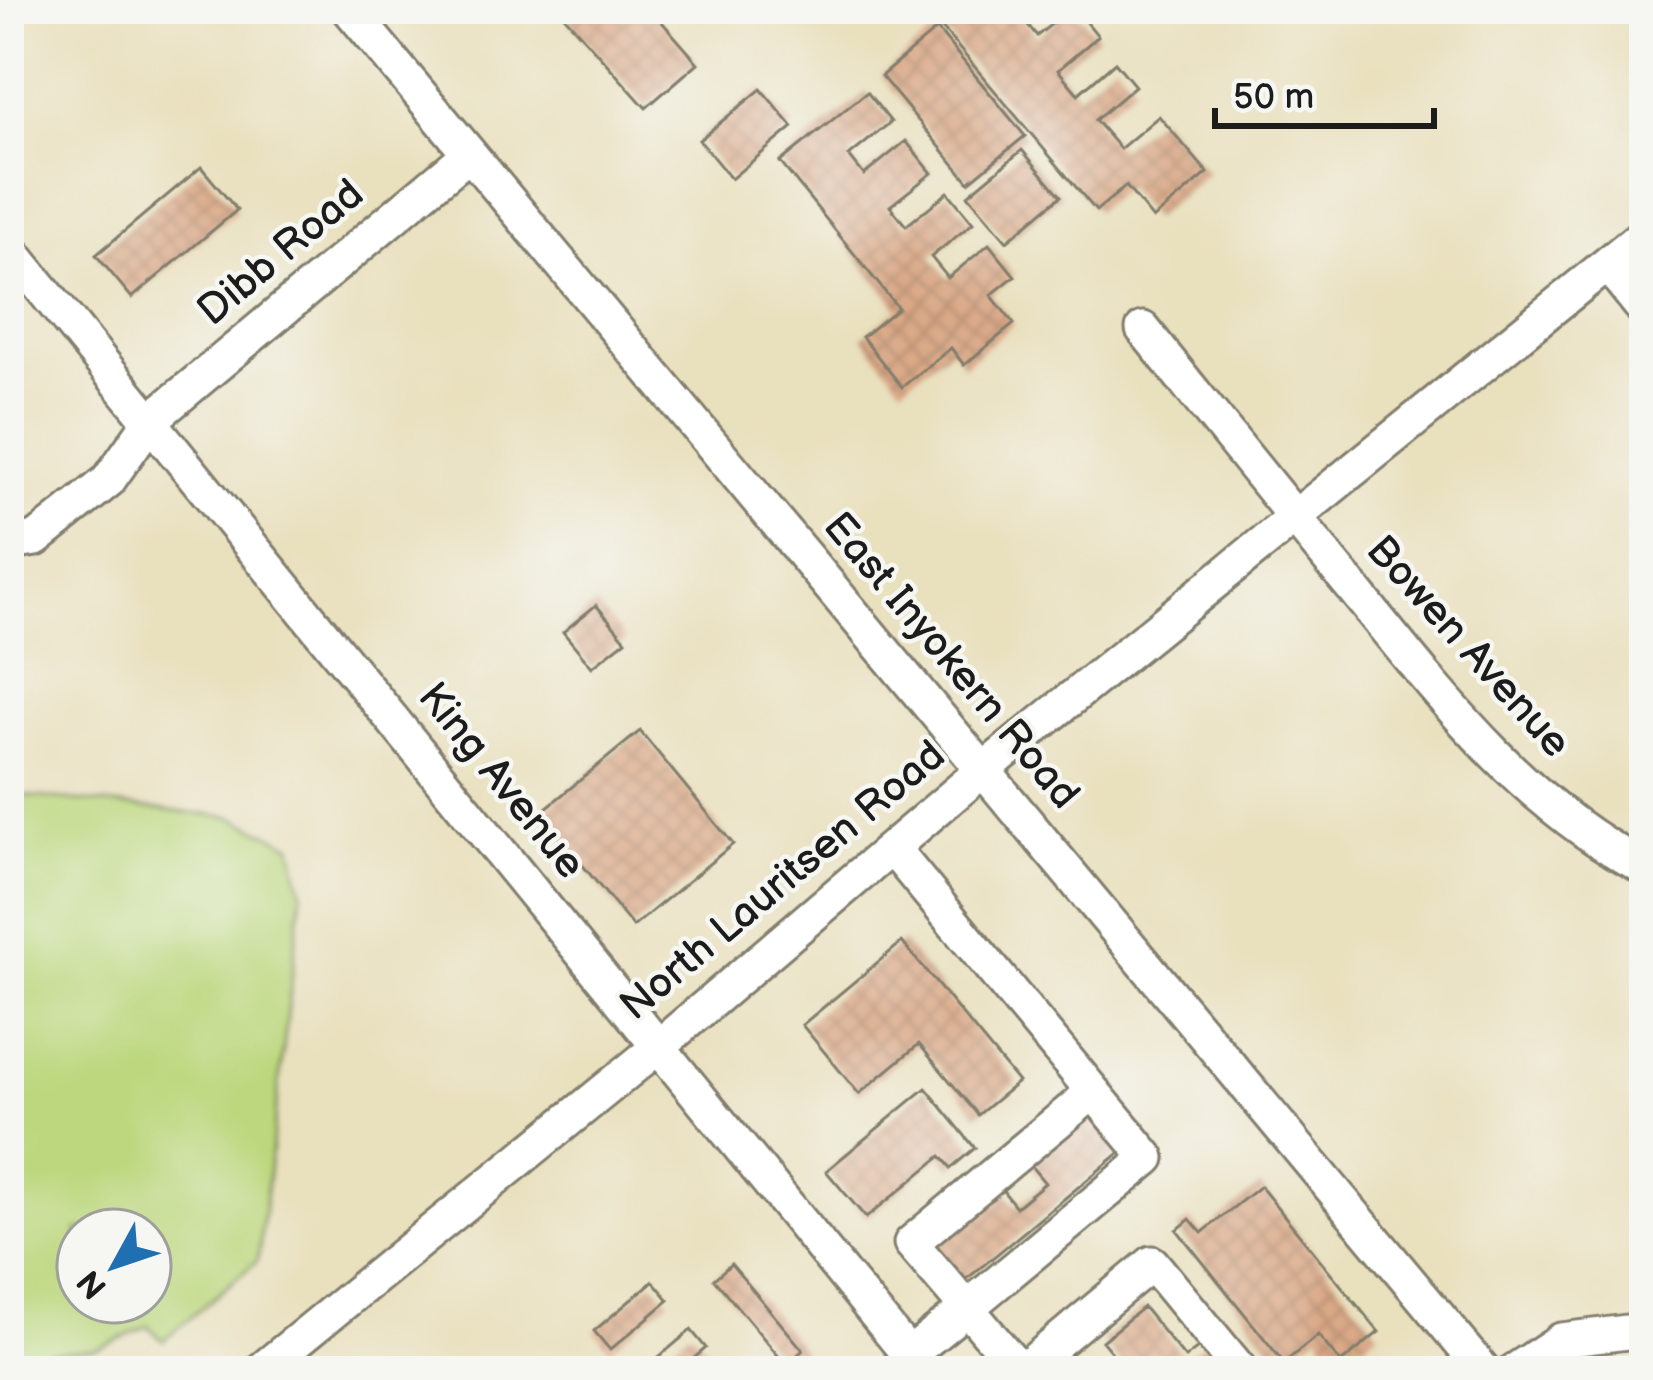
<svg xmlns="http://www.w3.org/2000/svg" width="1653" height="1380" font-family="'Balsamiq Sans',sans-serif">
	<defs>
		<pattern id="building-cross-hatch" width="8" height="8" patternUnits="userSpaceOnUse" patternTransform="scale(3)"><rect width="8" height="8" fill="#daa987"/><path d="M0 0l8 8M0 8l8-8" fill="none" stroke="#ba9174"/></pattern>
	</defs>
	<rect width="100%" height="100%" fill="#f6f6f2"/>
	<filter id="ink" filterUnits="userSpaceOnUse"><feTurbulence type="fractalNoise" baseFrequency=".00833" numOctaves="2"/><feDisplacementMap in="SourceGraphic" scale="24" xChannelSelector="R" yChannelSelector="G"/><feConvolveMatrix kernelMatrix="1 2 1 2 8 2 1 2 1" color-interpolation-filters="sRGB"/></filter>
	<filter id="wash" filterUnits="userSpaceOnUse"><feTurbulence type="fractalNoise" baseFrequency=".004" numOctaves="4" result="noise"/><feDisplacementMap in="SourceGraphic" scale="48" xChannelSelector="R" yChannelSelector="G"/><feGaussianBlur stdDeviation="2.7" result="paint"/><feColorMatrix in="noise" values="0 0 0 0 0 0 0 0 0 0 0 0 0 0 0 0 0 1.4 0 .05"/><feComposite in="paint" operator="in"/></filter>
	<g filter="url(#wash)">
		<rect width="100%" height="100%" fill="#e9e0be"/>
		<!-- grass -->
		<path fill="#bcd77d" stroke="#6c7a4c" stroke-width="3" fill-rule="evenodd" d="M9 794 232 817 292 845 302 892 258 1260 163 1341 148 1326 97 1349 9 1355ZM78 1230H150V1302H78Z"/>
		<g id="blocks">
			<!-- building -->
			<path fill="url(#building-cross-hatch)" d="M558 9H660L655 14 698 63 646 108Z
				M926 9H1035L1023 19 1037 36 1070 9H1076L1098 36 1058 70 1078 94 1115 62 1135 86 1095 120 1120 149 1159 116 1208 173 1153 219 1126 186 1096 211Z
				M937 29 1025 136 969 182 881 76Z
				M761 89 793 127 731 179 699 140Z
				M867 92 891 122 849 156 864 175 906 141 932 173 890 206 906 226 948 192 973 223 931 257 948 278 989 244 1015 276 991 295 1014 324 964 365 951 348 902 387 862 337 898 308 780 162Z
				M1022 150 1061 196 1007 241 968 195Z
				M201 167 237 210 132 298 96 255Z
				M596 605 626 640 592 667 563 632Z
				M640 731 733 844 633 927 540 813Z
				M902 942 1018 1082 978 1115 919 1044 859 1094 802 1025Z
				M926 1088 975 1148 951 1168 941 1156 866 1218 826 1171Z
				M1091 1114 1122 1151 956 1288 924 1249 1000 1187 1016 1207 1045 1183 1030 1165Z
				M1260 1186 1379 1332 1341 1363 1318 1335 1284 1363 1177 1230 1190 1219 1202 1233Z
				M731 1264 803 1350 786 1365 714 1279Z
				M653 1281 669 1300 610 1350 594 1331Z
				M1143 1307 1185 1358 1207 1341 1231 1371H1156L1149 1362 1139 1371H1127L1102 1341Z
				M691 1330 706 1348 679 1371H642Z"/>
		</g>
	</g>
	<g filter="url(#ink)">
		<use href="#blocks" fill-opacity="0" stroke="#827e6d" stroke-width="3"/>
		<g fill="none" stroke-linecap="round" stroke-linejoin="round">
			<!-- minor casing -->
			<g stroke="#827e6d" stroke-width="39">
				<path id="minor" d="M349 9 1484 1371
					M9 248 922 1371
					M1607 264 1644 310
					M1143 329C1214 417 1284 505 1356 592 1439 694 1524 806 1644 867
					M9 537 17 542 36 539 108 481 151 420 469 154
					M892 848 1148 1158 967 1308 1020 1371
					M909 1355 967 1308 911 1243 1093 1092
					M260 1371 658 1047 983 770 1644 234
					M1022 1371 1152 1263 1241 1371
					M1514 1371 1561 1340 1644 1330"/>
			</g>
			<!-- minor -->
			<use href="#minor" stroke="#fff" stroke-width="33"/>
		</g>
	</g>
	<g text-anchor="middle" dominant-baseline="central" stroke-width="9" stroke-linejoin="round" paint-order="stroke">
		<!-- street labels -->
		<g font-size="42" fill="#1c1c1c" stroke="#f6f6f2">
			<text transform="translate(281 253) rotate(-40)">Dibb Road</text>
			<text transform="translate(1468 647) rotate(48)">Bowen Avenue</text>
			<text transform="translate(951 661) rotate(50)">East Inyokern Road</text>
			<text transform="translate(501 781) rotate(51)">King Avenue</text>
			<text transform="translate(783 881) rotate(-40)">North Lauritsen Road</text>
		</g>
	</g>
	<!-- margin -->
	<rect width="1653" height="1380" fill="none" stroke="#f6f6f2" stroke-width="48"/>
	<!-- north arrow -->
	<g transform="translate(114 1266) rotate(230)"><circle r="57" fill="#f6f6f2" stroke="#9f9f9c" stroke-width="3"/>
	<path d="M0-9L21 45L0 30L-21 45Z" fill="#1f6fb2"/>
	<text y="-18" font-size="33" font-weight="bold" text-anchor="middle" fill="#1c1c1c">N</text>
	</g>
	<!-- scale -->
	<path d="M1215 108v18h219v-18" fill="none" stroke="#1c1c1c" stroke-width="6"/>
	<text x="1233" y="108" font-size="36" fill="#1c1c1c" stroke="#f6f6f2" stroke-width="9" paint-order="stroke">50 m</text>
</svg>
